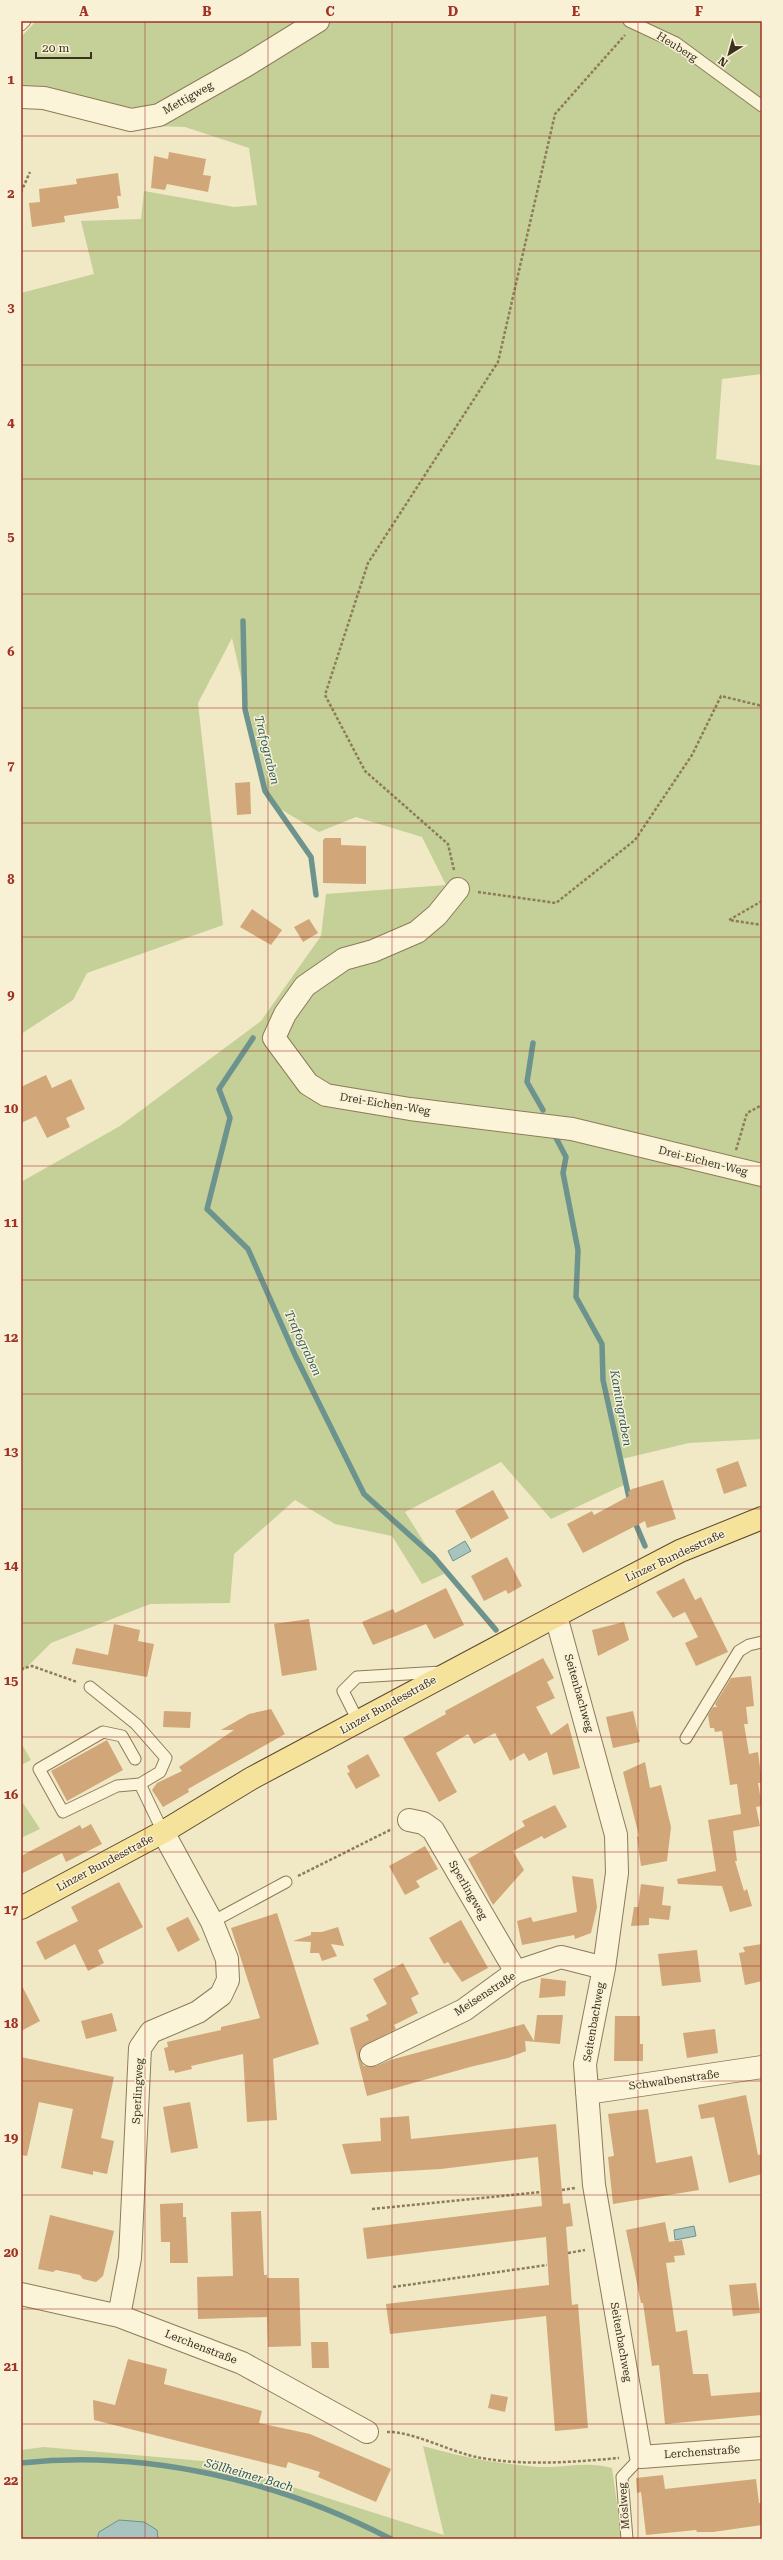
<svg xmlns="http://www.w3.org/2000/svg" width="783" height="2560" font-family="'Roboto Serif',serif">
	<rect width="100%" height="100%" fill="#f1e8c5"/>
	<!-- green -->
	<path fill="#c4d098" d="M36 21H762V374L722 379 716 459 762 466V1439L689 1443 622 1459 626 1484 551 1519 501 1462 405 1512 444 1574 422 1584 392 1536 335 1524 295 1500 234 1554 230 1603 150 1604 51 1643 21 1673V1182L120 1126 261 1021 321 936 326 894 446 885 422 837 356 817 319 832 270 803 232 638 198 703 223 925 87 973 73 1000 21 1034V293L94 274 81 221 141 219 144 191 234 207 257 205 249 148 185 127 156 126 21 90V37Z
		M21 1743 31 1760 21 1765Z
		M21 1800 40 1829 21 1838Z
		M423 2446C462 2457 498 2464 539 2467 564 2468 587 2461 612 2468L622 2539H158L157 2530 99 2532 97 2539H21V2450L44 2447 214 2462 444 2535Z"/>
	<!-- water -->
	<path fill="#a7c4bf" stroke="#6d938e" d="M465 1541 471 1551 453 1561 448 1551Z
		M694 2226 696 2236 675 2240 674 2230Z
		M119 2520 144 2522 157 2530 158 2539H97L99 2532Z"/>
	<g fill="none" stroke-linecap="round" stroke-linejoin="round">
		<!-- stream -->
		<path stroke="#6d938e" stroke-width="5.5" d="M243 621 245 709 265 791 311 857 316 895
			M253 1038 219 1089 230 1118 207 1209 248 1249 295 1355 364 1494 433 1556 496 1630
			M533 1043 527 1082 543 1110
			M555 1136 566 1157 563 1173 578 1250 576 1297 602 1344 603 1380 630 1502
			M634 1520 645 1546
			M21 2463C147 2449 279 2481 391 2539"/>
	</g>
	<!-- building -->
	<path fill="#d1a779" d="M169 152 206 159 203 175 211 176 208 192 167 184 165 190 151 188 154 156 168 159Z
		M118 173 121 196H117L119 208 64 216 65 222 32 227 29 203 40 202 39 189 77 184 76 179Z
		M250 782 251 814 237 815 235 783Z
		M325 838H341V845L366 846V884L323 883V840Z
		M252 909 282 930 271 945 240 927Z
		M309 919 318 933 303 942 294 927Z
		M46 1075 52 1088 71 1079 85 1109 66 1118 70 1127 47 1138 36 1116 21 1123V1087Z
		M738 1461 747 1486 724 1494 716 1469Z
		M663 1480 676 1519 647 1528 645 1521 583 1553 567 1524 592 1511 594 1515 629 1496 628 1492 632 1489Z
		M493 1490 509 1518 471 1539 455 1511Z
		M507 1557 522 1586 508 1594 506 1590 484 1601 471 1576Z
		M684 1578 695 1600 701 1597 728 1652 696 1666 685 1643 698 1637 685 1612 673 1618 656 1592Z
		M446 1588 464 1625 434 1639 426 1624 373 1645 362 1622 393 1609 395 1613Z
		M309 1619 317 1670 282 1676 274 1624Z
		M624 1622 629 1640 598 1656 592 1630Z
		M114 1624 140 1630 138 1641 154 1644 147 1677 72 1664 76 1648 108 1655Z
		M543 1658 554 1678 547 1682 555 1698 536 1707 551 1735 568 1723 580 1768 553 1775 547 1752 529 1761 524 1753 510 1761 495 1733 474 1744 468 1734 436 1753 457 1792 439 1802 403 1738 446 1714 445 1711Z
		M751 1676 754 1706 746 1707 748 1724H744L749 1754 758 1752 762 1783H758L762 1806 756 1807 760 1826 733 1831 737 1861H735L744 1891 747 1889 752 1906 730 1912 722 1886 678 1884 677 1879 716 1871 708 1820 741 1814 737 1784 730 1785 722 1731 715 1732 714 1728H710L708 1715 713 1707H717L715 1704 731 1678Z
		M271 1709 285 1734 188 1789 189 1792 163 1807 152 1790 157 1783 182 1771 179 1767 234 1730H221L249 1714Z
		M164 1711 191 1712 190 1728 163 1727Z
		M633 1711 640 1742 613 1748 606 1717Z
		M107 1740 123 1770 67 1801 51 1771Z
		M368 1754 380 1776 356 1789 347 1773 350 1772 347 1766Z
		M645 1762 650 1788 661 1785 671 1827 667 1861 641 1866 637 1837 639 1836 623 1772Z
		M555 1805 567 1827 544 1839 542 1836 513 1851 524 1870 493 1905 468 1859 525 1826 522 1821Z
		M91 1824 102 1844 66 1862 62 1853 21 1874V1856L80 1825 82 1829Z
		M425 1846 438 1869 416 1881 420 1887 405 1895 389 1866Z
		M572 1876 593 1879 597 1907 591 1933 575 1939 574 1935 522 1945 517 1921 531 1917 533 1922 577 1912Z
		M119 1882 143 1927 98 1950 104 1963 88 1971 75 1944 45 1960 36 1942 78 1921 71 1907Z
		M641 1884 664 1887 662 1905 671 1906 669 1920 649 1918V1925L631 1926 634 1907H638Z
		M277 1913 319 2044 273 2059 277 2120 247 2122 243 2054 191 2066 192 2069 175 2073 174 2070 169 2071 164 2048 168 2047 167 2042 221 2030V2027L260 2018 231 1928Z
		M188 1917 200 1940 178 1952 166 1928Z
		M461 1920 488 1968 462 1982 448 1962 444 1964 429 1938Z
		M338 1927 344 1946 331 1944 337 1956 322 1961 319 1953H310L311 1942 293 1941 311 1935V1932H322Z
		M762 1944V1981L745 1985 739 1953 745 1952 743 1947Z
		M697 1950 701 1982 662 1986 658 1954Z
		M403 1963 419 1994 411 1998 418 2013 394 2025 396 2029 361 2048 360 2060 364 2066H376L390 2060 524 2024 534 2041 537 2015H563L560 2044 525 2041 526 2051 508 2058 470 2067 367 2096 350 2028 369 2020 366 2015 387 2004 373 1979Z
		M541 1978 566 1981 565 1996 539 1998Z
		M21 1984 40 2021 21 2031Z
		M112 2013 117 2031 86 2039 81 2021Z
		M615 2016H640V2044H643V2061H614Z
		M715 2029 718 2053 687 2058 683 2033Z
		M21 2057 114 2077 101 2138 114 2141 107 2174 93 2171V2175L61 2168 73 2109 39 2102 27 2156 21 2155Z
		M746 2095 758 2155 762 2154V2174L729 2183 714 2117 701 2119 698 2105Z
		M190 2102 198 2148 171 2153 163 2107Z
		M648 2109 656 2163 692 2156 699 2190 613 2204 608 2157 614 2156 608 2114Z
		M409 2116 411 2139 556 2124 563 2204 570 2203 573 2226 566 2227 572 2305 578 2304 588 2428 555 2431 546 2316 390 2334 386 2304 549 2285 546 2237 367 2259 363 2228 542 2206 538 2157 441 2169 351 2174 342 2144 381 2141 380 2118Z
		M183 2203V2217H186L188 2263H170V2242H161L160 2204Z
		M261 2211 264 2275H267V2278H299L301 2346 268 2347 267 2317 198 2319 197 2277 233 2276 231 2212Z
		M50 2215 114 2231 103 2276 96 2282 83 2279 80 2275 56 2270 53 2272 38 2269Z
		M665 2222 669 2242 682 2240 685 2255 674 2256 675 2262 666 2263 676 2332 687 2330 693 2374H708L711 2396 762 2392V2415L665 2424 659 2365 652 2366 643 2303H641L626 2230Z
		M756 2283 760 2313 733 2316 729 2285Z
		M311 2342H328L329 2368H312Z
		M128 2359 167 2369 164 2384 262 2411 259 2423 310 2434 391 2469 376 2502 318 2477 320 2472 288 2462 286 2468 94 2420 93 2400 115 2405Z
		M491 2394 508 2397 505 2412 488 2408Z
		M663 2475 665 2489 756 2479 759 2503H762V2525L713 2532H697L696 2530 646 2535 641 2492 637 2493 636 2478Z"/>
	<g fill="none" stroke-linecap="round" stroke-linejoin="round">
		<!-- service casing -->
		<g stroke="#8d7b5a" stroke-width="13">
			<path id="service" d="M629 21 676 43 762 106
				M21 25 25 21
				M90 1687 136 1724 166 1758 160 1772 140 1784 163 1832
				M358 1721 343 1691 357 1677 441 1672
				M686 1738 739 1651 749 1645 762 1642
				M135 1759 122 1736 103 1732 39 1769 63 1812 117 1786 140 1784
				M212 1922 286 1882
				M627 2539 622 2477 641 2457"/>
		</g>
		<!-- minor casing -->
		<g stroke="#8d7b5a" stroke-width="24">
			<path id="minor" d="M21 97 44 98 131 120 159 115 247 65 318 21
				M458 889 437 915 417 932 373 951 344 959 305 986 285 1014 274 1038 308 1084 326 1095 410 1109 572 1129 762 1175
				M556 1616 616 1835 617 1873 604 1968 585 2064 594 2185 641 2457 762 2448
				M409 1820 423 1823 433 1830 516 1972
				M371 2055 464 2010 516 1972 561 1957 604 1968
				M587 2093 762 2067
				M21 2294 119 2316 242 2363 367 2432
				M119 2316 130 2258 140 2048 151 2032 198 2012 221 1995 228 1980 227 1959 212 1922 163 1832"/>
		</g>
		<!-- primary casing -->
		<g stroke="#5b482e" stroke-width="24">
			<path id="primary" d="M21 1908 163 1832 252 1778 584 1601 680 1551 762 1518"/>
		</g>
		<!-- path -->
		<path stroke="#8d7b5a" stroke-width="2.5" stroke-dasharray="3 2" stroke-linecap="butt" d="M21 192 30 172
			M454 870 448 844 365 771 325 695 368 563 498 362 555 114 625 35
			M478 892 556 903 635 840 692 755 721 696 762 706
			M762 901 729 920 762 925
			M736 1150 747 1113 762 1105
			M21 1669 32 1666 77 1682
			M298 1876 392 1829
			M562 2190 575 2188
			M372 2209 541 2192
			M568 2253 585 2250
			M393 2287 547 2265
			M387 2432C413 2431 452 2453 481 2458 527 2466 573 2462 619 2458"/>
		<!-- service -->
		<use href="#service" stroke="#fbf4d9" stroke-width="11"/>
		<!-- minor -->
		<use href="#minor" stroke="#fbf4d9" stroke-width="22"/>
		<!-- primary -->
		<use href="#primary" stroke="#f6e39b" stroke-width="22"/>
	</g>
	<!-- grid -->
	<path fill="none" stroke="#a03226" stroke-width="1" stroke-opacity="0.55" d="M145 21V2539M268 21V2539M392 21V2539M515 21V2539M638 21V2539M21 136H762M21 251H762M21 365H762M21 479H762M21 594H762M21 708H762M21 823H762M21 937H762M21 1051H762M21 1166H762M21 1280H762M21 1394H762M21 1509H762M21 1623H762M21 1737H762M21 1852H762M21 1966H762M21 2081H762M21 2195H762M21 2309H762M21 2424H762"/>
	<g text-anchor="middle" dominant-baseline="central" stroke-width="3" stroke-linejoin="round" paint-order="stroke">
		<!-- street labels -->
		<g font-size="11" fill="#3d301e" stroke="#f8f1d5">
			<text transform="translate(677 47) rotate(32)">Heuberg</text>
			<text transform="translate(188 98) rotate(-29)">Mettigweg</text>
			<text transform="translate(385 1104) rotate(9)">Drei-Eichen-Weg</text>
			<text transform="translate(703 1161) rotate(14)">Drei-Eichen-Weg</text>
			<text transform="translate(675 1556) rotate(-25)">Linzer Bundesstraße</text>
			<text transform="translate(579 1693) rotate(74)">Seitenbachweg</text>
			<text transform="translate(388 1705) rotate(-29)">Linzer Bundesstraße</text>
			<text transform="translate(105 1863) rotate(-28)">Linzer Bundesstraße</text>
			<text transform="translate(468 1890) rotate(60)">Sperlingweg</text>
			<text transform="translate(485 1994) rotate(-33)">Meisenstraße</text>
			<text transform="translate(594 2022) rotate(-80)">Seitenbachweg</text>
			<text transform="translate(674 2080) rotate(-8)">Schwalbenstraße</text>
			<text transform="translate(138 2091) rotate(-87)">Sperlingweg</text>
			<text transform="translate(621 2342) rotate(80)">Seitenbachweg</text>
			<text transform="translate(201 2347) rotate(21)">Lerchenstraße</text>
			<text transform="translate(702 2452) rotate(-4)">Lerchenstraße</text>
			<text transform="translate(624 2506) rotate(-94)">Möslweg</text>
		</g>
		<!-- water labels -->
		<g font-size="12" font-style="italic" fill="#2d5b5d" stroke="#f8f1d5">
			<text transform="translate(267 750) rotate(76)">Trafograben</text>
			<text transform="translate(303 1343) rotate(65)">Trafograben</text>
			<text transform="translate(621 1408) rotate(80)">Kamingraben</text>
			<text transform="translate(249 2475) rotate(16)">Söllheimer Bach</text>
		</g>
	</g>
	<!-- border -->
	<rect width="783" height="2560" fill="none" stroke="#f8f1d5" stroke-width="44"/>
	<!-- north arrow -->
	<g transform="translate(729 54) rotate(217)" stroke="#f8f1d5" stroke-width="3" paint-order="stroke">
	<path d="M0-3L7 15L0 10L-7 15Z" fill="#3d301e"/>
	<text y="-6" font-size="11" font-weight="bold" text-anchor="middle" fill="#3d301e">N</text>
	</g>
	<!-- scale -->
	<path d="M36 52v6h55v-6" fill="none" stroke="#3d301e" stroke-width="2"/>
	<text x="42" y="52" font-size="12" fill="#3d301e" stroke="#f8f1d5" stroke-width="3" paint-order="stroke">20 m</text>
	<rect x="22" y="22" width="739" height="2516" fill="none" stroke="#a03226" stroke-width="1.5"/>
	<g font-size="13" text-anchor="middle" font-weight="bold" fill="#a03226">
		<text x="84" y="16">A</text>
		<text x="207" y="16">B</text>
		<text x="330" y="16">C</text>
		<text x="453" y="16">D</text>
		<text x="576" y="16">E</text>
		<text x="699" y="16">F</text>
		<text x="11" y="84">1</text>
		<text x="11" y="198">2</text>
		<text x="11" y="312">3</text>
		<text x="11" y="427">4</text>
		<text x="11" y="541">5</text>
		<text x="11" y="656">6</text>
		<text x="11" y="770">7</text>
		<text x="11" y="884">8</text>
		<text x="11" y="999">9</text>
		<text x="11" y="1113">10</text>
		<text x="11" y="1227">11</text>
		<text x="11" y="1342">12</text>
		<text x="11" y="1456">13</text>
		<text x="11" y="1570">14</text>
		<text x="11" y="1685">15</text>
		<text x="11" y="1799">16</text>
		<text x="11" y="1914">17</text>
		<text x="11" y="2028">18</text>
		<text x="11" y="2142">19</text>
		<text x="11" y="2257">20</text>
		<text x="11" y="2371">21</text>
		<text x="11" y="2485">22</text>
	</g>
</svg>
